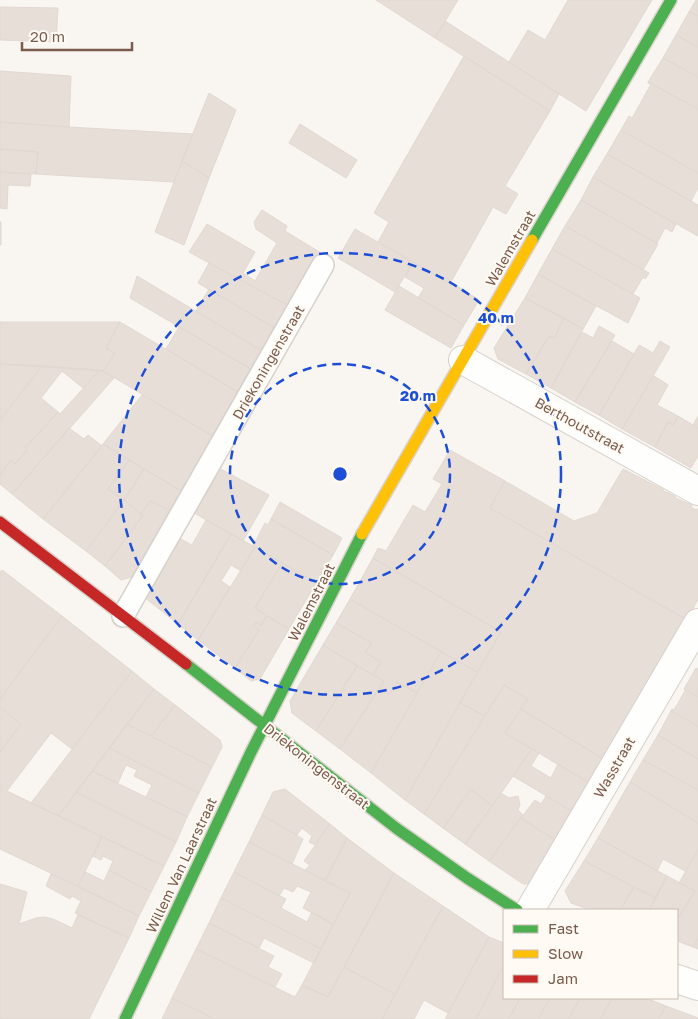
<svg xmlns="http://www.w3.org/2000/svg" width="698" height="1019" font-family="'Golos Text',sans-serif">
	<rect width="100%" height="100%" fill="#f9f5f0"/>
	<!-- building -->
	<path fill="#e6ded7" stroke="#e2d8d2" d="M376 0H458L435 38Z
		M568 0H652L586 111 509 62 528 30 545 40Z
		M696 0H698V16L689 12Z
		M0 7 58 8 56 42 0 40Z
		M689 12 698 16V47L676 35Z
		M445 21 559 94 550 111 435 38Z
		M676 35 698 47V77L663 58Z
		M464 56 550 111 505 186 518 194 506 214 493 207 451 282 479 300 378 242 389 222 374 213Z
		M663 58 698 77V109L648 82Z
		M0 71 71 76 69 127 0 122Z
		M648 82 698 109V173L621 130 629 116 632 118 635 113 651 84 648 83Z
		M209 93 236 110 209 178 182 161Z
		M0 122 69 127 193 134 174 182 36 174 38 152 0 149Z
		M300 124 357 160 346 178 289 143Z
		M621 130 698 173V188L691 201 607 154Z
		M0 149 38 152 36 174 0 172Z
		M607 154 698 205V236L593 177Z
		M182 161 209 178 184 245 155 232Z
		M0 172 31 174 30 186 8 185 7 209 0 208Z
		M593 177 676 224 672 232 665 228 657 243 581 200Z
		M581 200 658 244 643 270 565 226Z
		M262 210 287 226 285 231 321 253 289 306 189 252 207 224 255 252 243 273 255 281 277 243 256 229 254 222Z
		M0 222H1V245H0Z
		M565 226 649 273 645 279 643 277 633 294 552 249Z
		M355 229 413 262 395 292 338 258Z
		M552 249 640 298 628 323 538 274Z
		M413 262 479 300 464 325 418 298 424 288 405 277Z
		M209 263 289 306 276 329 198 283Z
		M538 274 596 306 583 329 525 298Z
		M137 276 262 351 251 369 130 298Z
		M399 286 464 325 451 348 385 310Z
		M209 289 276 329 262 351 196 311Z
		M525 298 564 318 554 338 549 336 526 374 498 359 494 348Z
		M564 318 583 329 551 388 526 374 549 336 554 338Z
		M0 322H120L106 348 115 353 103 371 0 364Z
		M120 322 238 392 213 436 103 371 115 353 106 348Z
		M599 326 615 335 575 402 551 388 582 332 593 338Z
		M179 327 251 369 238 392 166 349Z
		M612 341 634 354 599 415 575 402Z
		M660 341 670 347 622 429 599 415 639 345 653 353Z
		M0 364 42 366 0 420Z
		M42 366 100 370 83 388 62 371 41 398 58 412 25 448 27 450 15 464 11 460 0 475V420Z
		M100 370 114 378 12 494 0 484V475L11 460 15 464 27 450 25 448 58 412 60 414Z
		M654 376 668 385 657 405 678 416 673 425 668 422 655 447 622 429Z
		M142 395 213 436 181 491 103 444Z
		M678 416 698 428V456L691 468 655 447 668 422 673 425Z
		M698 416V428L693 425Z
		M69 428 84 439 88 435 102 446 43 519 12 494Z
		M103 444 129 460 108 489 124 500 86 551 43 519Z
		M450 450 505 481 490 508 687 620 605 760 521 709 528 699 504 685 485 716 460 703 501 632 373 558 378 548 386 551 413 505 425 512 442 484 433 479Z
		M129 460 144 469 124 500 108 489Z
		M215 466 269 495 243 541 189 510Z
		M144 469 181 491 169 510 150 501 141 514 124 500Z
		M623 469 664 490 663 491 669 493 676 497 675 498 692 505 691 507 696 510 698 509V599L687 620 490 508 505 481 574 521 597 513Z
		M124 500 143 515 105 566 86 551Z
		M150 501 169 510 132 577 121 580 105 566 143 515 141 514Z
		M280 502 342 538 333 555 271 519Z
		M271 519 333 555 316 583 253 546 265 523 268 525Z
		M206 520 231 534 178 624 144 597 179 538 192 545Z
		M231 534 255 547 241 571 231 565 221 581 230 587 198 640 178 624Z
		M255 547 282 563 255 608 266 616 261 626 256 622 253 626 259 630 235 668 198 640Z
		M373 558 501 632 477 672 350 599Z
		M282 563 316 583 289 629 255 608Z
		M2 570 62 616 0 699V572Z
		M350 599 441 652 417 693 397 682 389 694 379 688 384 681 373 675 381 662 365 652 372 643 336 623Z
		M62 616 132 671 72 749 51 733 7 791 102 837 78 886 0 849V752L21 724 0 707V699Z
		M266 616 289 629 260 679 251 681 235 668 259 630 253 626 256 622 261 626Z
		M336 623 372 643 365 652 381 662 373 675 323 645Z
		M323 645 357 666 316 731 292 713 290 701Z
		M441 652 477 672 405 800 371 773Z
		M357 666 384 681 340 749 316 731Z
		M696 668 698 669V697L684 689Z
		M132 671 154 689 59 816 31 803Z
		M397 682 417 693 371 773 340 749 379 688 389 694Z
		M504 685 528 699 505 733 532 749 492 806 471 789 443 828 424 814Z
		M154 689 175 705 151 736 127 724Z
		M684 689 698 697V726L671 711 672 709 674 710 685 691Z
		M460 703 485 716 424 814 405 800Z
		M175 705 220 740 222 747 212 767 151 736Z
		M0 707 21 724 0 752Z
		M521 709 605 760 591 784 505 733Z
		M671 711 698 726V759L658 735Z
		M127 724 212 767 199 793 109 748Z
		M658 735 698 759V790L643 760Z
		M109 748 199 793 187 817 146 797 152 785 134 776 137 770 126 765 118 783 92 771Z
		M532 749 539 753 531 766 551 778 558 764 591 784 575 813 513 776Z
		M643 760 698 790V823L630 782Z
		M92 771 187 817 176 842 76 792Z
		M630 782 698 823V850L685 871 663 859 657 871 598 838Z
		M285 789 330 824 315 845 309 842 312 836 302 828 297 835 262 815 273 792Z
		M471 789 492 806 465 844 443 828Z
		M76 792 176 842 164 866 59 816Z
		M501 793 509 798 518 796 520 805 518 810 523 815 489 861 465 844Z
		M546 796 575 813 558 842 521 818 535 800 541 804Z
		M262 815 303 839 292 864 249 842Z
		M521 818 558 842 533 884H523L489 861Z
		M330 824 347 838 325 881 305 870 310 865 304 861Z
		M102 837 164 866 151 892 109 870 113 861 103 856 101 860 93 856Z
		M347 838 394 873 328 997 302 985 350 893 325 881Z
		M598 838 667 876 656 898 584 861Z
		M249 842 350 893 333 924 303 908 311 892 297 886 293 892 284 888 279 896 234 872Z
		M698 850V939L693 947 677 941V920L695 891 679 883Z
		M584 861 634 887 620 910H591L571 903 565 891Z
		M109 870 151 892 139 916 78 886 85 872 104 881Z
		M234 872 286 899 281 908 307 922 312 912 333 924 321 949 221 898Z
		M394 873 443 906 395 994 344 967Z
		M51 874 139 916 129 938 75 913 81 901 72 896 70 899 46 886Z
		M667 876 695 891 677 920V910H649Z
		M0 884 27 892 19 924 36 918 44 917 53 919 72 928 78 915 129 938 89 1019H0Z
		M634 887 656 898 649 910H620Z
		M221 898 321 949 314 963 264 938 259 948 209 923Z
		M443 906 489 937 448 1013 424 1000 414 1019H382Z
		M209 923 274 956 268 967 282 974 275 987 196 949Z
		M489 937 504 943V965L476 1019H445Z
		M698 939V949L693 947Z
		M196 949 295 997 302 985 328 997 344 967 395 994 382 1019H215L172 998Z
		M504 965V998H520L509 1019H476Z
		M172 998 215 1019H162Z
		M520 998H550L538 1019H509Z
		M550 998H580L569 1019H538Z
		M580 998H612L601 1019H569Z
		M612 998H646L666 1006 658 1019H601Z
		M666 1006 698 1018V1019H658Z"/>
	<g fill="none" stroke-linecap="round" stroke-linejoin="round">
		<!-- lane casing -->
		<g stroke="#d7d1cb" stroke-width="24">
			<path id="lane" d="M123 616 323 265"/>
		</g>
		<!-- street casing -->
		<g stroke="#d7d1cb" stroke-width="30">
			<path id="street" d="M463 360 698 491
				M530 910 698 623
				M677 979 698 986"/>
		</g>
		<!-- fast casing -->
		<g stroke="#d9d2cb" stroke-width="14">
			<path id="fast" d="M532 240 671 0
				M186 664 396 828 467 878 517 910
				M125 1019 251 752 362 534"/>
		</g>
		<!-- slow casing -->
		<g stroke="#d9d2cb" stroke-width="14">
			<path id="slow" d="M362 534 532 240"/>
		</g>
		<!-- jam casing -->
		<g stroke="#d9d2cb" stroke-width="14">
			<path id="jam" d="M0 522 186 664"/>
		</g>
		<!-- lane -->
		<use href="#lane" stroke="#fefefd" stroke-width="21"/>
		<!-- street -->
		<use href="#street" stroke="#fefefd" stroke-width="28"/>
		<!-- fast -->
		<use href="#fast" stroke="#4caf50" stroke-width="11"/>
		<!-- slow -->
		<use href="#slow" stroke="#ffc107" stroke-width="11"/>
		<!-- jam -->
		<use href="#jam" stroke="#c62828" stroke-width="11"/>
	</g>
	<!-- distance rings -->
	<g fill="none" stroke="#1d4ed8" stroke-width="2.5" stroke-dasharray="9 6">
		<circle cx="340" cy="474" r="110"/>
		<circle cx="340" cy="474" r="221"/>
	</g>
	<g text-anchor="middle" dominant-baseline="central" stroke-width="4" stroke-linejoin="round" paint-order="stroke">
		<!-- street labels -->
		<g font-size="14" fill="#7a5c4d" stroke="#fffaf3">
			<text transform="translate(510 248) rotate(-60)">Walemstraat</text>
			<text transform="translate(268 362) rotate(-60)">Driekoningenstraat</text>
			<text transform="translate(580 425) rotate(29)">Berthoutstraat</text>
			<text transform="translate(311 602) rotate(-63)">Walemstraat</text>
			<text transform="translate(317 766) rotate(38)">Driekoningenstraat</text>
			<text transform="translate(614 767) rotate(-60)">Wasstraat</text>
			<text transform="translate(181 865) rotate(-65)">Willem Van Laarstraat</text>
		</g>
	</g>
	<circle cx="340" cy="474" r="8" fill="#1d4ed8" stroke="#fffaf3" stroke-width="2.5"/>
	<g font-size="15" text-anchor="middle" font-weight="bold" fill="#1d4ed8" stroke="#fffaf3" stroke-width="4" stroke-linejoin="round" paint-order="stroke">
		<text x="496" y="323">40 m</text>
		<text x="418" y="401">20 m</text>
	</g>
	<!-- legend -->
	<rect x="503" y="909" width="175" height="90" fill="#fffaf3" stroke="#cabbb1"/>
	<rect x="513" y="925" width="25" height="8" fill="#4caf50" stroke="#cabbb1"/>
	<text x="548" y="934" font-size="15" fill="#7a5c4d">Fast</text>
	<rect x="513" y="950" width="25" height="8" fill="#ffc107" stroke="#cabbb1"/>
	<text x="548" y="959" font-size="15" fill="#7a5c4d">Slow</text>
	<rect x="513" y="975" width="25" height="8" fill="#c62828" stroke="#cabbb1"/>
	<text x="548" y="984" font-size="15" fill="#7a5c4d">Jam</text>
	<!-- scale -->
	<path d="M22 42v8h110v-8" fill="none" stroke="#7a5c4d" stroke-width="2.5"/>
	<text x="30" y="42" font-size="15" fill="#7a5c4d" stroke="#fffaf3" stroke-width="4" paint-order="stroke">20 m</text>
</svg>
